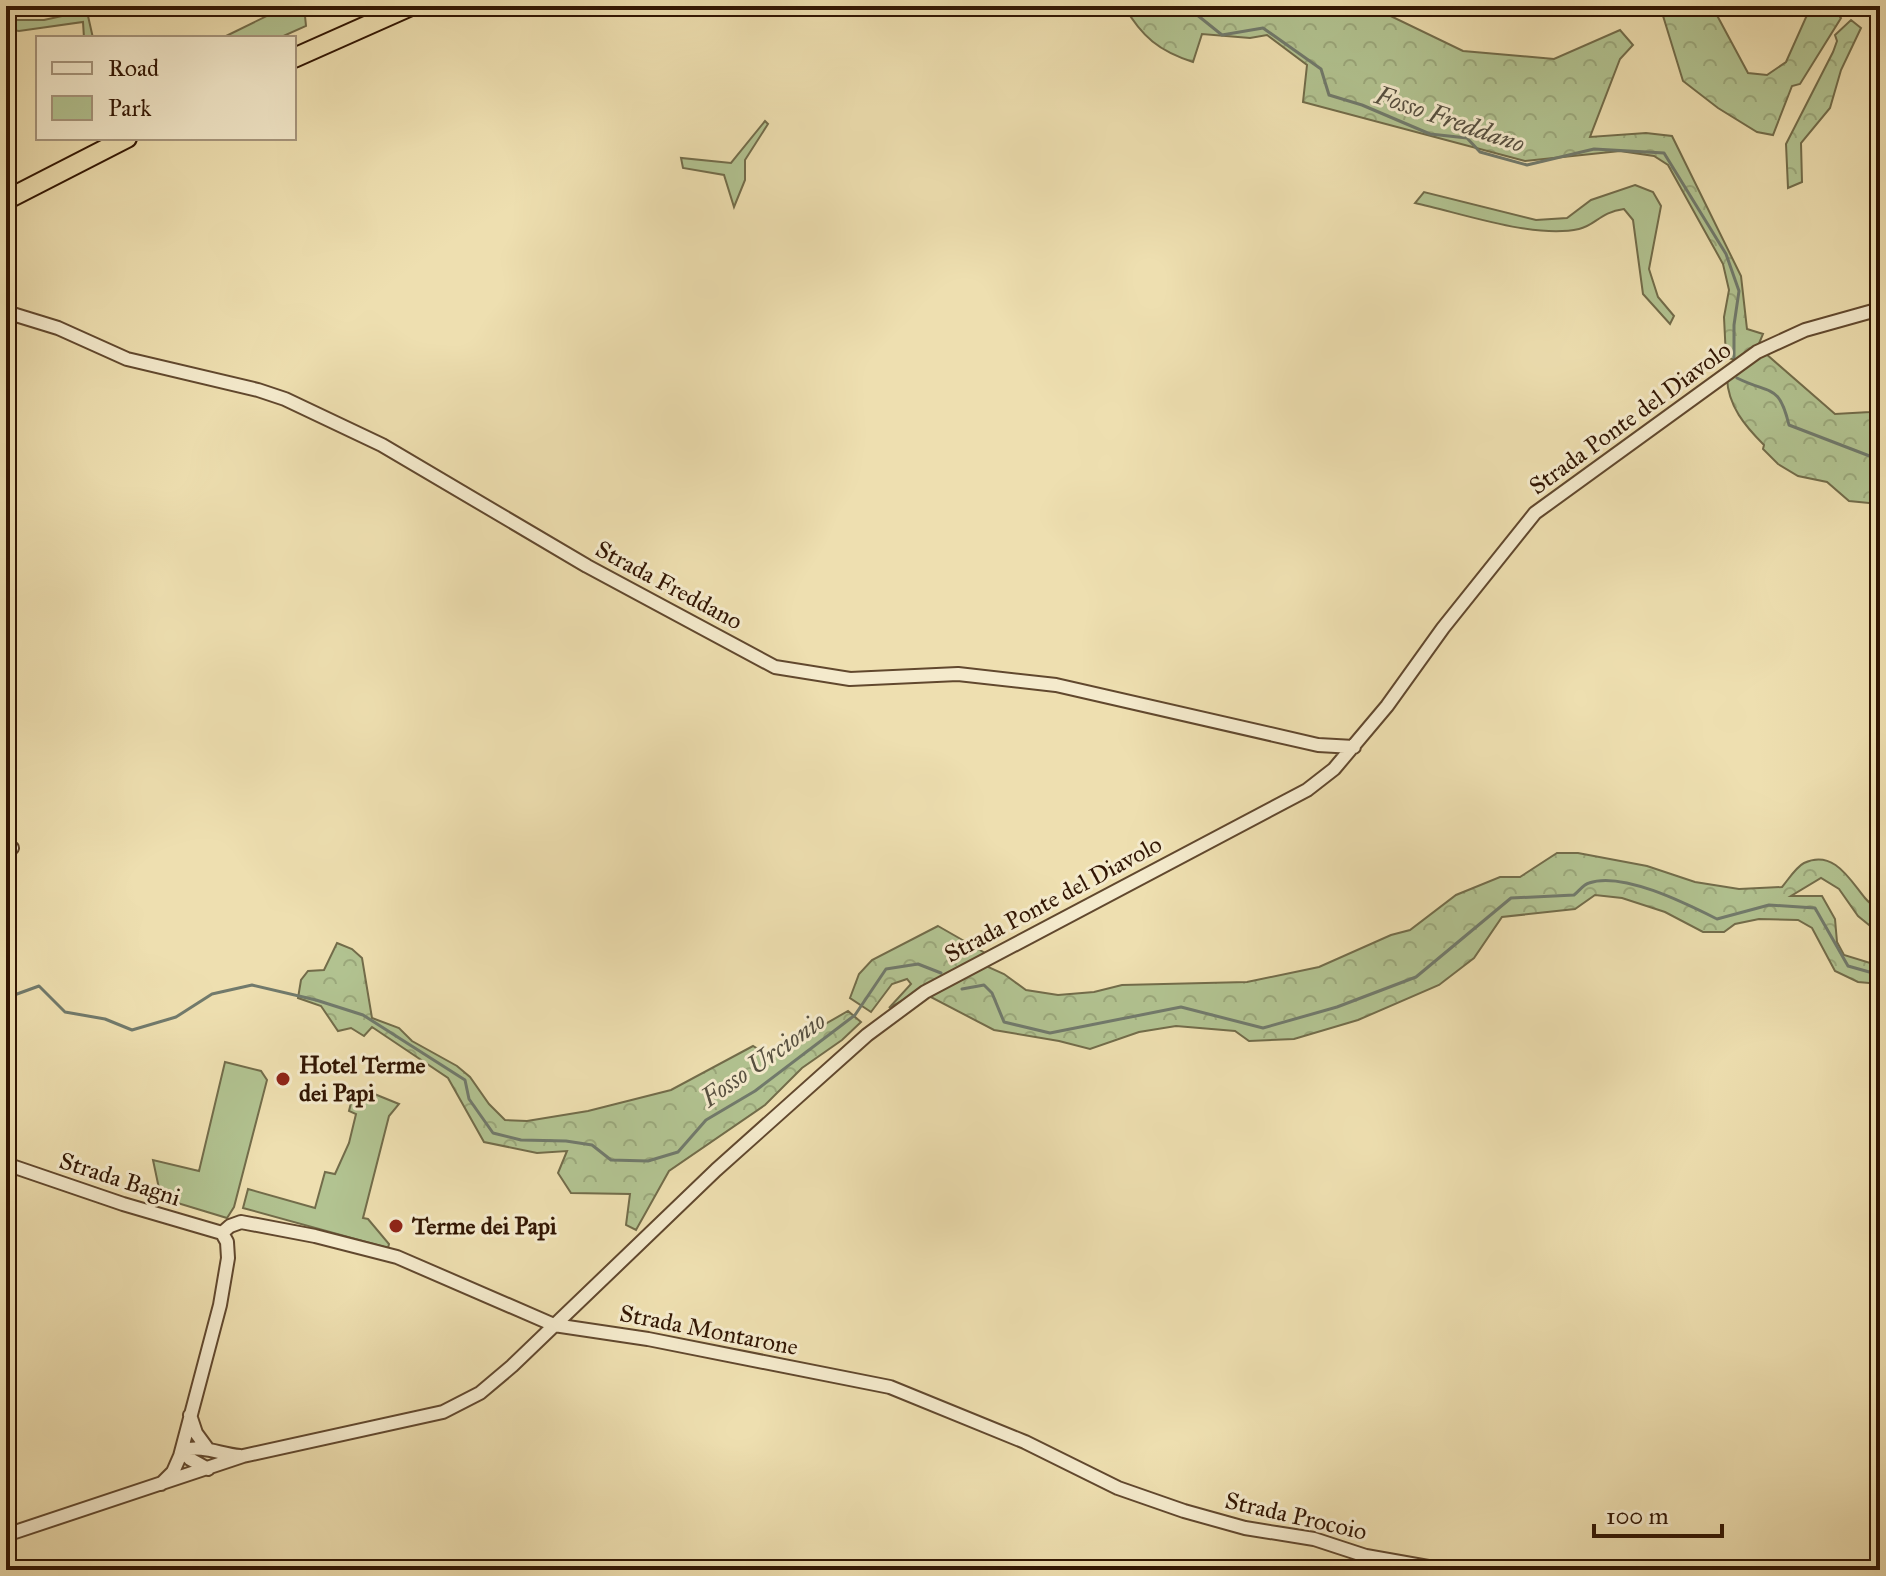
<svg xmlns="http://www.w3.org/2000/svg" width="1886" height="1576" font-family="'IM FELL Great Primer',serif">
	<defs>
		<pattern id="forest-crowns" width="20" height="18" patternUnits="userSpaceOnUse" patternTransform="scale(2)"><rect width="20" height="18" fill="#b2c391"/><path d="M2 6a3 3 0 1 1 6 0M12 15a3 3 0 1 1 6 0" fill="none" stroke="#9aa77b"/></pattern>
	</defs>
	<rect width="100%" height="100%" fill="#eedfb0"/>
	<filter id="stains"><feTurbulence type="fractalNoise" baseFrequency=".0025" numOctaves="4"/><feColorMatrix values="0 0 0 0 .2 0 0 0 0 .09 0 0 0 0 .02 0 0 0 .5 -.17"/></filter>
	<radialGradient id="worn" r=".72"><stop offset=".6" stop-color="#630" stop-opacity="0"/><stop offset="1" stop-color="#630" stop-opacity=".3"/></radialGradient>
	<!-- green -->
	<path fill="#b2c391" stroke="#726c4a" stroke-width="2" d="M287 6H304L306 26 279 38H222Z
		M71 14 88 16 93 38H84L83 22 19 31 6 29V20H44Z
		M765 121 768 124 745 160V180L734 207 724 175 683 168 681 158 731 163Z
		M1635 185 1653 192 1661 206 1649 269 1658 297 1674 316 1670 324 1643 294 1633 220 1624 209C1600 212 1596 225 1579 229 1534 239 1461 213 1415 203L1424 192 1536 220 1567 218 1591 200Z
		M225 1062 261 1071 267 1080 234 1207 227 1218 161 1198 153 1160 199 1171Z
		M367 1091 399 1104 389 1116 363 1218 368 1219 389 1244 388 1248 243 1208 248 1189 315 1208 325 1172 335 1174 349 1143 356 1114 349 1111 353 1095 365 1098Z"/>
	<!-- forest -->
	<path fill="url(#forest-crowns)" stroke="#726c4a" stroke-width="2" d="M1124 6H1370L1463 51 1554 59 1620 30 1633 45 1620 59 1590 137 1646 133 1672 136 1741 276 1747 329 1763 334 1758 346 1738 360 1726 358 1724 317 1729 290 1723 264 1668 165 1654 156 1620 151 1525 161 1303 102 1307 65 1267 35 1250 38 1202 34 1193 62C1159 51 1142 37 1124 6Z
		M1660 6H1712L1748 73 1767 75 1786 62 1807 15 1831 6 1841 18 1800 84 1792 86 1773 135 1757 132 1718 108 1683 81Z
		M1851 20 1861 28 1841 70 1830 108 1801 143 1802 182 1788 188 1786 144 1833 52 1837 41 1835 35Z
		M1765 353 1835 414 1870 412 1880 409V495L1869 503 1849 501 1827 482 1798 476 1778 464 1763 449 1764 445C1745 426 1728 406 1727 378Z
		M1557 853H1578L1647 866 1695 882 1739 889 1782 887C1788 880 1796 867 1804 863 1834 849 1850 880 1865 898 1869 903 1875 907 1880 910V934L1858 916 1839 889 1821 878 1791 896H1822L1835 919 1837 942 1844 955 1880 966V984L1858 982 1835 971 1812 928 1798 920 1759 919 1735 924 1724 932H1703L1665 912 1622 898 1595 895 1575 909 1502 917 1474 958 1439 985 1358 1020 1294 1039 1249 1041 1235 1031 1176 1026 1139 1032 1090 1049 1059 1041 994 1030 925 994 984 965 1004 974 1026 990 1058 995 1094 992 1122 985 1247 982 1319 967 1391 935 1410 930 1456 895 1500 877H1520Z
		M938 926 985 953 889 1008 911 984 907 979 892 984 871 1012 850 998 859 974 872 960Z
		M337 943 352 949 362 958 372 1018 399 1028 412 1041 457 1066 470 1077 489 1104 505 1120 527 1121 588 1111 671 1090 753 1046 769 1056 848 1011 861 1022 842 1040 802 1068 765 1105 669 1171 636 1230 626 1225 630 1194 571 1193 558 1173 567 1151 537 1153 484 1142 448 1078 372 1027 364 1036 351 1028 338 1031 321 1006 298 998 301 980 308 971 324 970Z"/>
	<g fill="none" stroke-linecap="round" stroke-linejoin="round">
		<!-- stream -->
		<path stroke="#717a6c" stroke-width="3" d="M1186 6 1222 35 1263 28 1321 69 1329 95 1362 105 1430 134 1467 138 1480 152 1527 165 1594 149 1664 153 1726 254 1739 291 1734 325V358
			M1737 378C1771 395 1779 383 1789 425L1880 460
			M962 989 984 985 992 993 1004 1022 1050 1033 1181 1007 1263 1028 1337 1007 1416 977 1511 898 1574 895C1579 891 1584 884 1589 883 1622 871 1687 904 1717 919L1769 905 1815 908 1848 966 1880 975
			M6 998 39 986 65 1012 105 1019 132 1030 176 1017 212 994 252 985 316 1000 363 1015 465 1080 469 1099 493 1133 521 1140 566 1141 592 1145 611 1160 648 1161 678 1152 706 1120 755 1091 855 1015 886 969 918 964 941 973"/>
		<!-- minor casing -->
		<g stroke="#61482e" stroke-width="16">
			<path id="minor" d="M6 312 58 328 127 359 258 390 285 399 382 445 587 566 775 667 850 679 958 674 1056 685 1318 745 1354 747
				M6 847 12 848
				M6 1164 123 1204 222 1233
				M222 1233 230 1226 241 1222 315 1236 397 1257 554 1325 648 1339 890 1387 1025 1442 1118 1488 1184 1511 1245 1528 1314 1539 1366 1556 1445 1570
				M190 1415 196 1433 207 1448
				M182 1450C204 1445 219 1454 240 1456
				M182 1450 190 1459 208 1469
				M161 1484 173 1472 180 1456 220 1305 228 1258 227 1242 222 1233
				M6 1535 243 1456 443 1412 480 1393 512 1366 716 1170 867 1035 925 992 1307 790 1334 769 1387 706 1443 628 1535 513 1757 352 1805 330 1880 309"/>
		</g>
		<!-- highway casing -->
		<g stroke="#321603" stroke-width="22">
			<path id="highway" d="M294 58 411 6
				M6 200 127 138"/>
		</g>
		<!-- minor -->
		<use href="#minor" stroke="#f4eacc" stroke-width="12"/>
		<!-- highway -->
		<use href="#highway" stroke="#eedfb0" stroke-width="18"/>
	</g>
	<!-- markers -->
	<g fill="#8f2418" stroke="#f4eacc" stroke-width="3">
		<circle cx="283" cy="1079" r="8"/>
		<circle cx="396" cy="1226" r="8"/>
	</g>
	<g text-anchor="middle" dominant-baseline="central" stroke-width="6" stroke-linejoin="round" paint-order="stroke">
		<!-- street labels -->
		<g font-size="24" fill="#321603" stroke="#f4eacc">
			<text transform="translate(1630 418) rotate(-36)">Strada Ponte del Diavolo</text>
			<text transform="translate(669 585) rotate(28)">Strada Freddano</text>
			<text transform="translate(1053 899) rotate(-28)">Strada Ponte del Diavolo</text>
			<text transform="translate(120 1179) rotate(18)">Strada Bagni</text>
			<text transform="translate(709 1330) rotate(11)">Strada Montarone</text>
			<text transform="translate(1296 1516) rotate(13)">Strada Procoio</text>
		</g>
		<!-- poi labels -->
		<g font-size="24" font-weight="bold" fill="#321603" stroke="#f4eacc" text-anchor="start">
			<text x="299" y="1065">Hotel Terme<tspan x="299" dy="28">dei Papi</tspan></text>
			<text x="412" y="1226">Terme dei Papi</text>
		</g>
		<!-- water labels -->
		<g font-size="26" font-style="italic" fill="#575040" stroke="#f4eacc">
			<text transform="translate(1450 119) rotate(19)">Fosso Freddano</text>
			<text transform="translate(763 1059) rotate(-35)">Fosso Urcionio</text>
		</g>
	</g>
	<!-- margin -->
	<rect width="1886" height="1576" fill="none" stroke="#eedfb0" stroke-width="32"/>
	<rect x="8" y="8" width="1870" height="1560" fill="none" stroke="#321603" stroke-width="4"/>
	<rect x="16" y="16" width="1854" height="1544" fill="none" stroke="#321603" stroke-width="2"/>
	<!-- legend -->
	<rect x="36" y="36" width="260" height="104" fill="#f4eacc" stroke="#a6957c" stroke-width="2"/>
	<rect x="52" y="62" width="40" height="12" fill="#f4eacc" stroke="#a6957c" stroke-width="2"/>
	<text x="108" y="76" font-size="24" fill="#321603">Road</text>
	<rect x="52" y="96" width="40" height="24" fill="#b2c391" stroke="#a6957c" stroke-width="2"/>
	<text x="108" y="116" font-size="24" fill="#321603">Park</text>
	<!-- scale -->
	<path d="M1594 1524v12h128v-12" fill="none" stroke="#321603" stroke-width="4"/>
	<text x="1606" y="1524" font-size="24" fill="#321603" stroke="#f4eacc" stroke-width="6" paint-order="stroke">100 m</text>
	<rect width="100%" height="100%" filter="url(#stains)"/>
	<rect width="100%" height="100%" fill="url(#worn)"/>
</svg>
